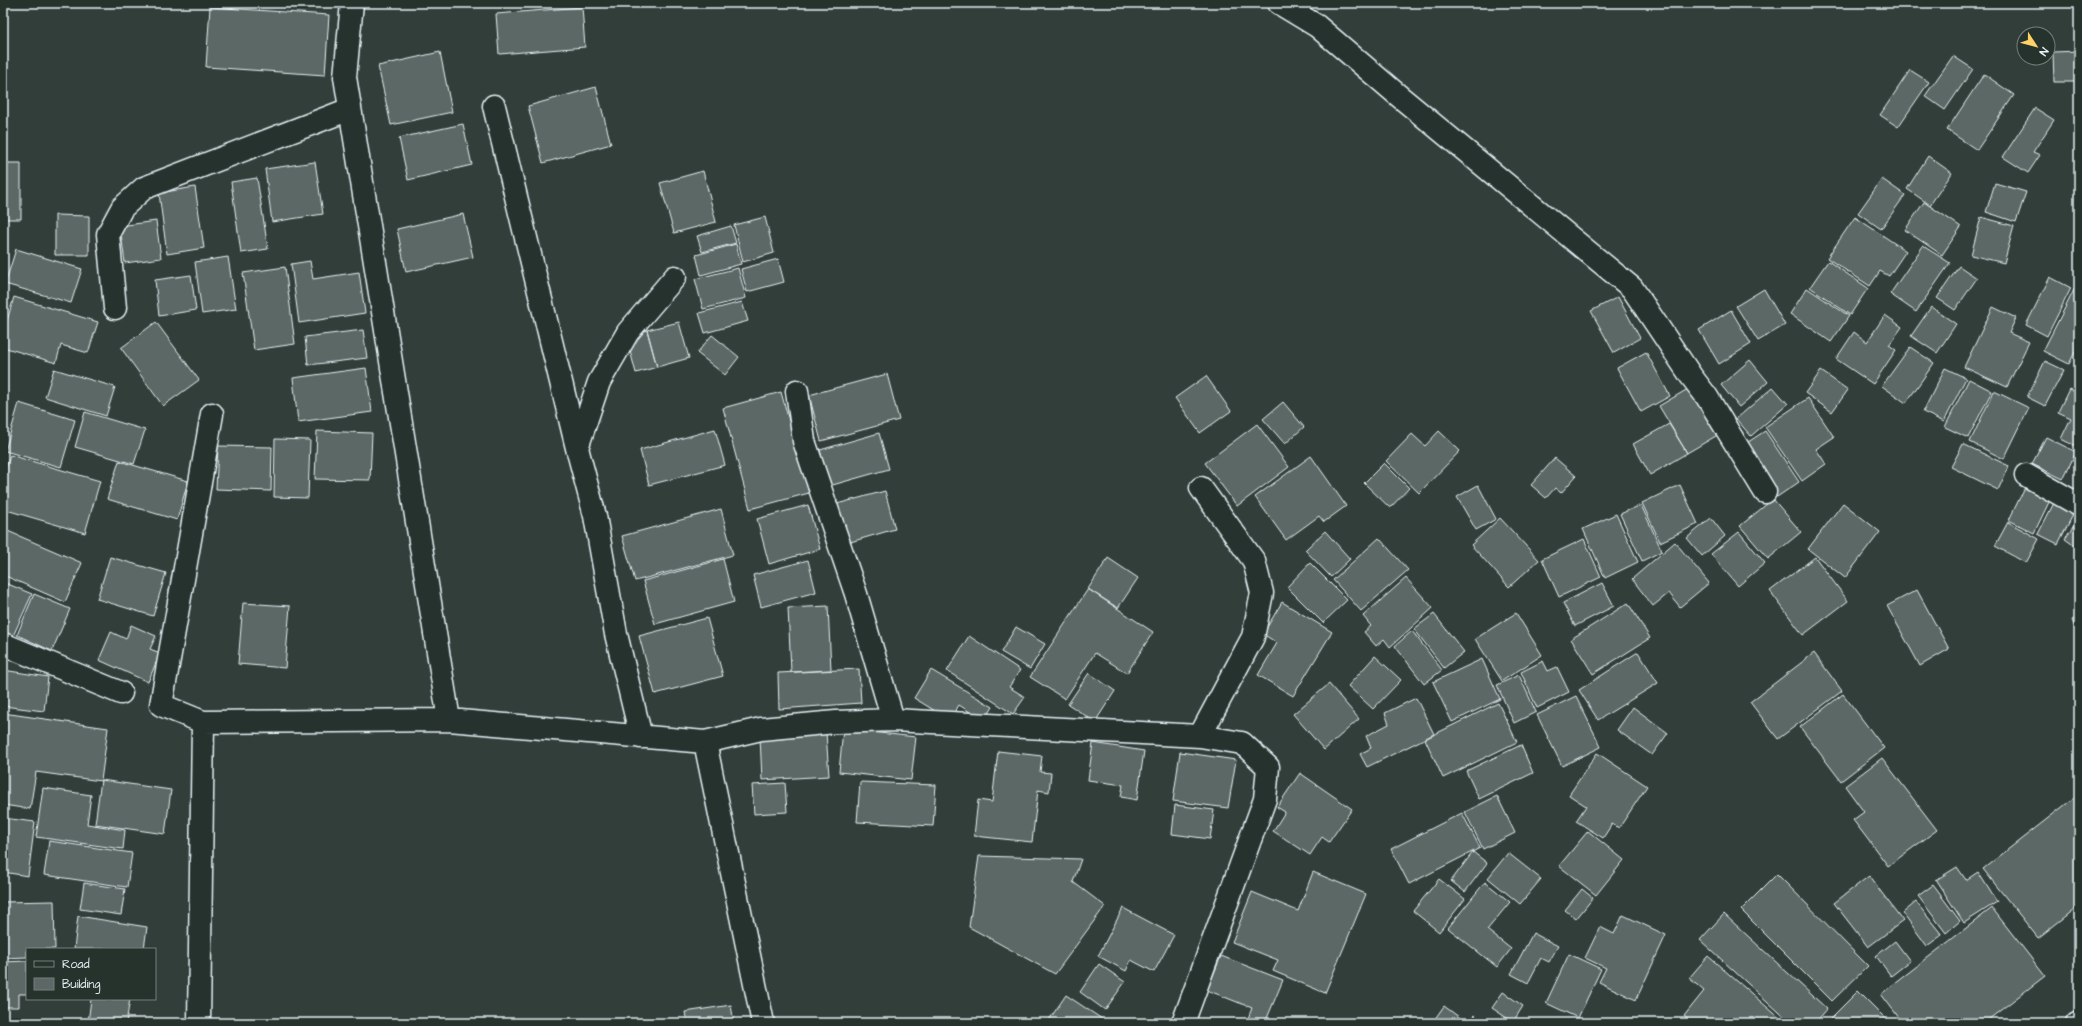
<svg xmlns="http://www.w3.org/2000/svg" width="2082" height="1026" font-family="'Architects Daughter',sans-serif">
	<rect width="100%" height="100%" fill="#323e39"/>
	<filter id="ink" filterUnits="userSpaceOnUse"><feTurbulence type="fractalNoise" baseFrequency=".025" numOctaves="2"/><feDisplacementMap in="SourceGraphic" scale="8" xChannelSelector="R" yChannelSelector="G"/><feConvolveMatrix kernelMatrix="1 2 1 2 8 2 1 2 1" color-interpolation-filters="sRGB"/></filter>
	<g filter="url(#ink)">
		<!-- building -->
		<path fill="#5c6865" stroke="#e8f1f8" d="M210 7 329 15 325 75 206 67Z
			M582 7 585 47 499 54 496 14Z
			M2079 51V82H2054L2053 52Z
			M440 52 452 112 391 125 378 66Z
			M1953 56 1973 69 1945 110 1925 96Z
			M1910 70 1929 82 1898 127 1880 115Z
			M1984 74 2014 95 1977 150 1947 130Z
			M596 87 611 144 543 163 528 106Z
			M2035 108 2054 120 2033 152 2040 155 2028 173 2003 157Z
			M463 124 472 165 408 180 399 138Z
			M1928 156 1952 173 1930 205 1907 189Z
			M315 162 323 214 272 222 265 169Z
			M3 163H21V219H3Z
			M703 171 716 222 674 233 660 183Z
			M257 178 268 249 241 253 231 182Z
			M1882 179 1905 195 1881 229 1858 213Z
			M1995 183 2026 192 2016 222 1986 212Z
			M195 187 204 248 167 254 159 193Z
			M1924 202 1961 227 1942 255 1905 230Z
			M463 214 473 257 406 272 397 229Z
			M55 215 89 216V255H55Z
			M765 217 774 253 743 262 734 225Z
			M1855 217 1906 251 1889 276 1880 271 1870 286 1827 258Z
			M1981 217 2014 226 2004 263 1971 255Z
			M156 221 161 258 125 263 120 226Z
			M731 226 736 243 702 252 697 236Z
			M736 244 741 264 701 275 696 255Z
			M1923 246 1950 263 1916 312 1890 294Z
			M16 249 82 269 71 303 5 284Z
			M228 257 236 309 202 314 195 262Z
			M778 259 784 282 747 292 741 269Z
			M310 261 313 279 359 272 365 313 299 323 291 264Z
			M1828 261 1868 288 1850 315 1810 287Z
			M1959 266 1977 278 1955 310 1937 298Z
			M285 267 295 344 254 350 243 273Z
			M738 268 746 298 703 309 695 279Z
			M191 275 196 310 159 316 155 280Z
			M2050 277 2071 288 2047 336 2026 325Z
			M1807 288 1849 316 1831 342 1790 314Z
			M2075 288 2079 290V344L2069 364 2043 351Z
			M1764 289 1785 325 1758 341 1736 306Z
			M14 297 98 322 88 353 61 345 56 363 3 347V334Z
			M1618 297 1640 338 1614 353 1591 311Z
			M742 302 748 321 705 333 699 313Z
			M1931 307 1956 324 1937 353 1911 336Z
			M1993 307 2016 318 2009 333 2029 342 2007 387 1964 367Z
			M1731 310 1751 344 1719 364 1699 330Z
			M1885 315 1902 327 1889 345 1896 350 1873 384 1836 359 1854 332 1867 342Z
			M156 322 199 380 163 406 121 348Z
			M679 322 689 358 657 367 647 330Z
			M363 330 367 358 308 365 305 337Z
			M647 330 657 367 636 373 626 336Z
			M712 335 739 357 725 375 697 353Z
			M1910 347 1934 363 1906 403 1882 386Z
			M1646 352 1670 396 1641 412 1617 368Z
			M1750 360 1768 382 1739 407 1721 385Z
			M2045 361 2064 370 2045 406 2027 397Z
			M366 368 372 412 298 422 293 378Z
			M1945 368 1966 378 1944 422 1923 412Z
			M54 369 115 387 106 416 45 397Z
			M1821 371 1848 390 1832 412 1805 393Z
			M887 374 899 420 821 441 809 395Z
			M1206 376 1231 411 1200 433 1175 398Z
			M1969 379 1992 391 1968 438 1945 427Z
			M1693 386 1721 433 1687 453 1659 406Z
			M1773 387 1788 404 1751 436 1736 419Z
			M2069 389 2079 394V448L2061 439 2071 418 2058 412Z
			M1994 391 2029 408 2004 459 1970 442Z
			M781 392 809 493 750 509 723 408Z
			M1808 398 1834 437 1816 449 1826 464 1802 481 1765 427Z
			M1283 402 1304 427 1285 444 1263 419Z
			M19 403 75 420 61 467 5 451Z
			M85 412 145 430 134 464 75 447Z
			M1257 424 1289 467 1237 506 1205 463Z
			M1669 424 1687 453 1650 475 1633 444Z
			M715 429 725 465 649 485 640 450Z
			M317 431 372 433 370 480 315 479Z
			M1439 431 1460 451 1419 493 1386 461 1412 434 1425 446Z
			M1765 431 1799 482 1777 497 1742 446Z
			M879 433 889 469 829 486 820 450Z
			M2046 437 2076 452 2063 479 2032 464Z
			M275 439 310 440 308 498 274 497Z
			M1963 444 2009 466 1998 490 1951 467Z
			M218 446 272 447 271 491 216 489Z
			M10 455 100 481 85 533 3 509V479Z
			M1311 456 1346 506 1324 522 1319 516 1286 540 1255 497Z
			M1555 458 1576 476 1561 493 1555 488 1546 498 1531 485Z
			M119 461 188 481 177 520 107 499Z
			M1384 463 1409 488 1390 508 1364 483Z
			M2027 483 2052 496 2034 533 2009 520Z
			M1478 485 1496 519 1476 530 1457 497Z
			M1680 485 1698 524 1660 542 1642 503Z
			M885 491 895 529 847 543 837 504Z
			M1773 499 1801 532 1768 559 1740 526Z
			M2056 499 2076 509 2058 544 2038 534Z
			M1843 503 1880 532 1845 578 1808 549Z
			M808 505 820 549 769 564 757 519Z
			M1641 505 1662 551 1642 561 1620 514Z
			M721 509 733 555 635 581 622 536Z
			M1616 514 1638 562 1605 578 1583 529Z
			M1500 518 1539 560 1509 587 1471 545Z
			M1711 518 1725 536 1702 556 1687 538Z
			M2079 518V549L2065 539Z
			M2008 522 2039 539 2026 563 1995 546Z
			M3 529 82 563 65 602 3 575Z
			M1325 531 1350 559 1331 577 1305 550Z
			M1739 532 1765 563 1738 586 1711 554Z
			M1379 538 1408 570 1361 611 1333 580Z
			M1584 539 1601 577 1559 597 1542 559Z
			M1675 542 1709 583 1680 607 1669 593 1653 606 1632 579Z
			M110 557 166 573 153 616 97 599Z
			M1815 557 1848 601 1803 635 1770 591Z
			M1108 558 1138 578 1118 608 1088 589Z
			M723 559 734 602 655 624 643 581Z
			M808 560 816 592 761 607 753 575Z
			M1310 563 1347 600 1323 623 1287 587Z
			M1406 578 1433 608 1390 647 1384 639 1376 646 1364 632 1371 626 1363 616Z
			M3 582 32 594 13 636 3 631Z
			M1602 583 1614 606 1575 626 1563 603Z
			M1088 589 1153 632 1127 673 1095 653 1065 699 1030 677Z
			M1917 590 1949 649 1920 666 1887 606Z
			M34 594 70 609 52 651 17 635Z
			M1282 602 1332 632 1293 696 1258 675 1277 643 1263 634Z
			M243 603 290 606 285 668 238 664Z
			M1628 603 1650 638 1593 674 1571 639Z
			M828 606 831 670 791 672 788 608Z
			M1516 613 1542 655 1502 681 1475 639Z
			M1434 614 1464 652 1444 668 1414 629Z
			M2079 617V639L2072 620Z
			M707 618 723 676 655 694 639 636Z
			M131 625 156 636 150 649 160 653 148 682 99 660 111 632 126 639Z
			M1016 627 1045 644 1030 669 1001 652Z
			M1412 631 1442 670 1424 684 1395 646Z
			M969 636 1020 670 1009 687 1025 697 1013 714 947 671Z
			M1638 652 1658 683 1598 720 1579 690Z
			M1814 653 1842 691 1778 739 1750 702Z
			M1375 656 1401 680 1373 709 1348 686Z
			M1482 659 1500 699 1452 722 1433 682Z
			M1543 661 1548 671 1557 667 1569 692 1537 708 1521 672Z
			M859 669 861 703 779 709 778 673Z
			M3 670 48 677 44 711 3 706Z
			M931 670 993 707 984 721 959 705 950 720 914 698Z
			M1089 673 1115 691 1095 722 1068 704Z
			M1519 675 1536 712 1514 723 1497 685Z
			M1329 684 1359 719 1324 750 1293 714Z
			M1843 694 1884 748 1841 781 1800 727Z
			M1576 696 1601 747 1562 766 1537 715Z
			M1416 698 1434 734 1367 767 1360 754 1371 748 1366 736 1389 724 1385 713Z
			M1498 703 1517 742 1443 778 1425 739Z
			M1633 707 1668 733 1652 755 1617 730Z
			M3 713 108 728 101 781 36 772 30 809 3 805Z
			M843 729 916 737 911 780 839 772Z
			M826 732 829 776 762 780 760 736Z
			M1093 743 1144 751 1137 800 1121 797 1123 785 1088 780Z
			M1521 745 1533 773 1479 799 1466 771Z
			M998 751 1042 756 1040 772 1051 773 1049 792 1038 790 1032 842 974 836 978 800 992 802Z
			M1180 752 1236 760 1228 808 1173 801Z
			M1597 753 1647 786 1619 828 1612 824 1603 838 1576 821 1586 806 1569 795Z
			M1882 758 1937 830 1888 866 1853 820 1864 812 1845 786Z
			M1300 773 1352 809 1329 842 1322 837 1310 855 1273 831 1285 812 1277 807Z
			M101 780 171 790 165 834 95 824Z
			M860 782 936 785 933 826 857 822Z
			M785 783 787 812 754 814 752 785Z
			M43 788 91 795 87 824 125 830 123 849 36 837Z
			M2079 794V906L2038 938 1983 869Z
			M1497 796 1515 833 1483 849 1465 812Z
			M1175 805 1214 810 1210 839 1172 834Z
			M1462 813 1480 848 1409 884 1391 849Z
			M3 818 35 822 28 876 3 872Z
			M1588 831 1624 860 1596 895 1559 866Z
			M49 841 132 853 127 887 44 875Z
			M1473 852 1487 863 1465 892 1451 881Z
			M1508 853 1541 879 1520 904 1488 878Z
			M979 856 1081 859 1073 882 1105 906 1055 974 969 927Z
			M1957 867 1966 880 1978 872 1997 902 1964 923 1936 880Z
			M1313 872 1366 894 1325 993 1273 971 1278 960 1232 942 1252 892 1298 911Z
			M1777 874 1868 966 1832 1001 1741 910Z
			M1869 876 1903 921 1868 947 1834 903Z
			M1439 879 1465 899 1439 932 1413 911Z
			M1485 882 1510 902 1487 930 1511 949 1497 967 1448 928Z
			M84 883 125 889 121 915 80 909Z
			M1933 885 1960 921 1946 933 1918 896Z
			M1582 889 1593 898 1576 919 1565 910Z
			M54 901 55 949H27V957L3 958V902Z
			M1916 902 1942 935 1927 946 1903 913Z
			M1123 908 1174 935 1154 972 1131 960 1126 971 1098 956Z
			M1992 908 2045 976 1984 1023H1903L1881 994Z
			M1724 914 1827 1009 1815 1023H1791L1700 940Z
			M1623 915 1666 935 1636 1000 1599 982 1606 968 1585 958 1600 927 1614 934Z
			M78 916 147 927 144 949H74Z
			M1533 933 1558 946 1549 962 1541 958 1528 983 1511 974Z
			M1895 941 1910 961 1891 976 1876 956Z
			M1569 954 1601 969 1578 1018 1546 1003Z
			M1221 956 1283 980 1265 1023 1247 1021 1252 1008 1207 990Z
			M1708 956 1782 1020 1779 1023H1692L1684 1016 1704 991 1689 978Z
			M27 961V994H19V1007H3V962Z
			M1099 964 1125 982 1105 1010 1080 992Z
			M1858 991 1890 1023H1826Z
			M1503 992 1523 1006 1513 1022 1492 1008Z
			M1066 995 1108 1023H1047Z
			M91 999H130L126 1023H88Z
			M731 1005 734 1023H687L685 1012Z
			M1444 1006 1467 1023H1432Z
			M1474 1015 1484 1023H1468Z"/>
		<g fill="none" stroke-linecap="round" stroke-linejoin="round">
			<!-- minor casing -->
			<g stroke="#e8f1f8" stroke-width="25">
				<path id="minor" d="M352 3 345 77 449 720
					M1279 3 1317 26 1399 96 1632 288 1691 376 1707 397 1765 492
					M494 106 577 448
					M115 308 108 234 122 208 144 188 350 109
					M797 391 804 441 856 594 893 720
					M212 414 161 705 203 722 449 720 705 742 763 1023
					M2026 475 2079 505
					M3 644 121 693
					M1200 736 1253 637 1262 593 1254 561 1201 488
					M641 737 616 634 595 516 577 448 599 382 628 332 675 277
					M705 742 761 729 836 722 893 720 1200 736 1242 743 1268 767 1265 799 1183 1023
					M199 1023 203 722"/>
			</g>
			<!-- major casing -->
			<g stroke="#e8f1f8" stroke-width="25">
				<path id="major" d="M2077 1023 2079 1022"/>
			</g>
			<!-- minor -->
			<use href="#minor" stroke="#26332d" stroke-width="22"/>
			<!-- major -->
			<use href="#major" stroke="#26332d" stroke-width="22"/>
		</g>
	</g>
	<!-- margin -->
	<rect width="2082" height="1026" fill="none" stroke="#26332d" stroke-width="16"/>
	<rect x="8" y="8" width="2066" height="1010" fill="none" stroke="#e8f1f8" stroke-width="1.5" filter="url(#ink)"/>
	<!-- legend -->
	<rect x="26" y="948" width="130" height="52" fill="#26332d" stroke="#747f7e"/>
	<rect x="34" y="961" width="20" height="6" fill="#26332d" stroke="#747f7e"/>
	<text x="62" y="968" font-size="12" fill="#e8f1f8">Road</text>
	<rect x="34" y="978" width="20" height="12" fill="#5c6865" stroke="#747f7e"/>
	<text x="62" y="988" font-size="12" fill="#e8f1f8">Building</text>
	<!-- north arrow -->
	<g transform="translate(2036 46) rotate(126)"><circle r="19" fill="#26332d" stroke="#747f7e"/>
	<path d="M0-3L7 15L0 10L-7 15Z" fill="#ffd166"/>
	<text y="-6" font-size="11" font-weight="bold" text-anchor="middle" fill="#e8f1f8">N</text>
	</g>
</svg>
